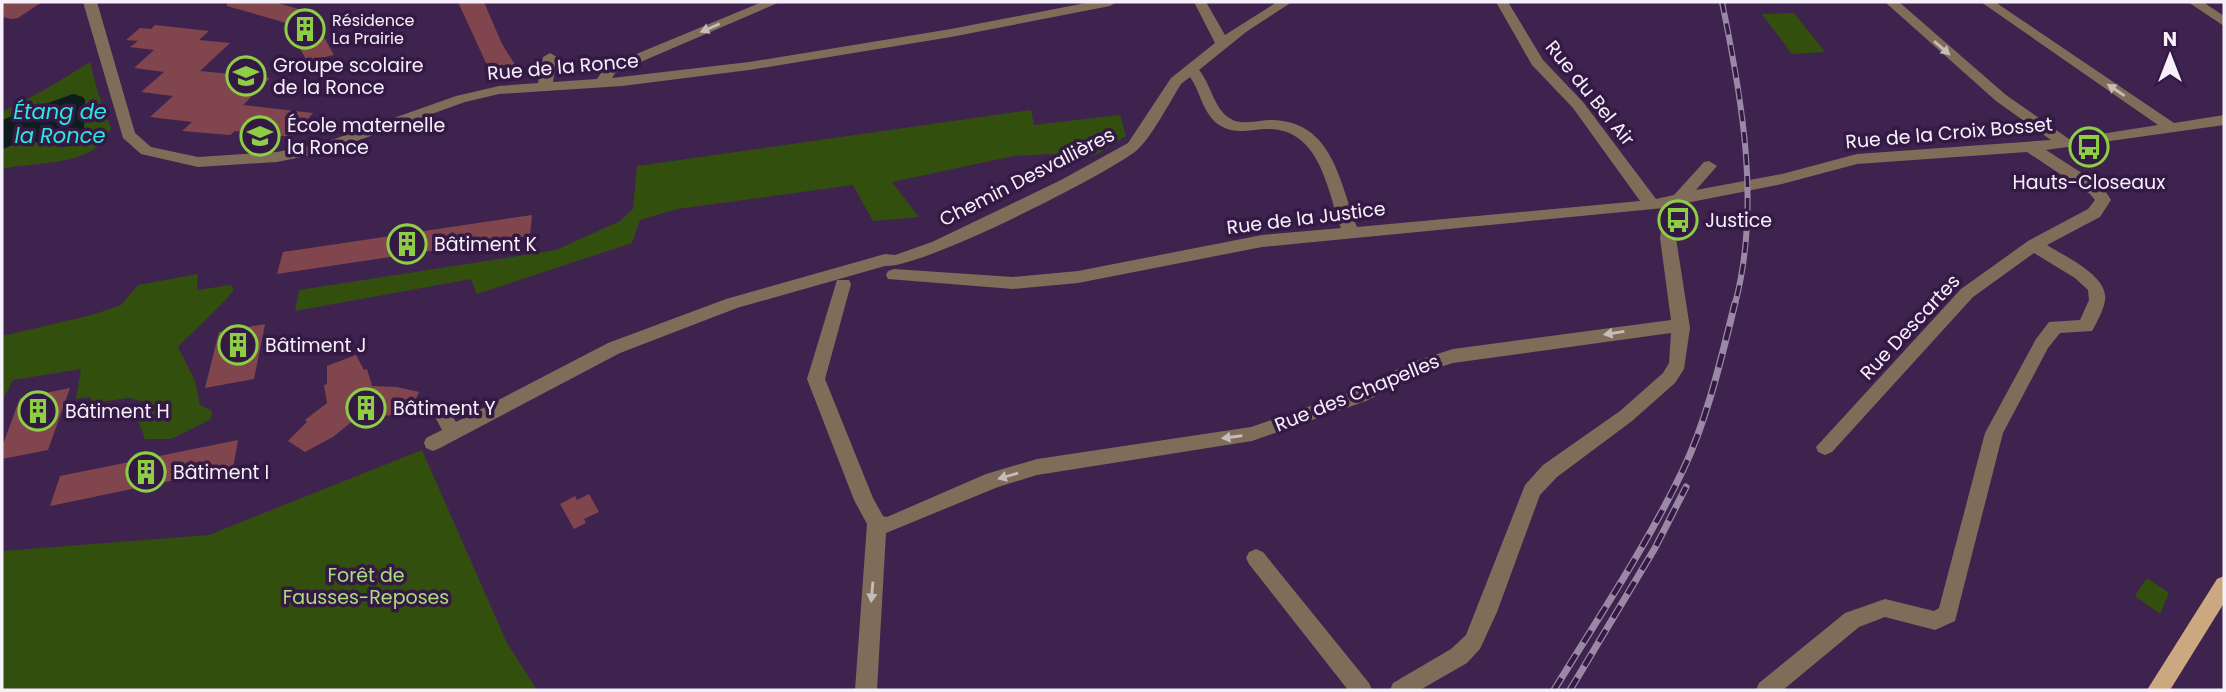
<svg xmlns="http://www.w3.org/2000/svg" width="2226" height="692" font-family="Poppins,sans-serif">
	<rect width="100%" height="100%" fill="#3f234f"/>
	<!-- green -->
	<path fill="#324f0d" d="M1794 13 1825 52 1792 54 1762 14Z
		M90 62 97 90 111 128C96 168 36 161 2 169V150C22 138 40 140 62 148L92 131 84 128 85 107 78 95 73 94 2 120V112L46 89Z
		M1031 110 1034 125 1120 115 1126 136 1096 155 1079 158 1049 154 1014 156 892 182 919 217 873 221 853 185 677 209 640 220 632 243 477 294 471 279 295 311 299 290 556 250 620 221 633 209 637 166Z
		M198 274 197 290 231 285 234 289C231 297 188 336 178 347L195 381 200 405 212 411 211 419 171 439H145L138 421 145 402 129 398 90 403 91 397 76 399 81 369 13 380 2 401V336L92 315 121 305 138 285Z
		M422 450 507 643 537 690H2V551L209 535Z
		M2147 578 2169 593 2160 614 2135 596Z"/>
	<!-- water -->
	<path fill="#0d1d1c" d="M73 94 83 97 85 100 84 128 94 133V136C62 162 40 127 2 150V120Z"/>
	<!-- building -->
	<path fill="#81454e" d="M2 2H42L18 18 11 19 2 17Z
		M227 2H275L305 11 313 18 334 55 307 61 286 23 227 6Z
		M458 2H484L502 44 519 71 492 76Z
		M155 25 209 31 199 40 230 43 200 71 270 78 243 105 313 113 291 137 235 131 230 135 182 131 192 122 150 117 173 96 141 92 164 72 134 68 154 50 130 47 138 41 126 40 140 28 151 29Z
		M532 215 530 236 277 274 283 252Z
		M265 324 254 379 205 388 219 332Z
		M356 355 364 370 367 369 372 386 397 387 419 392 409 413 355 419 333 437 305 452 288 441 307 422 305 420 327 403 324 385 327 384V366Z
		M70 388 48 450 2 459V447L20 398Z
		M238 440 233 468 50 506 60 476Z
		M589 494 599 512 584 519 586 523 574 529 560 504 575 496 577 500Z"/>
	<g fill="none" stroke-linecap="round" stroke-linejoin="round">
		<!-- minor -->
		<path fill="#7f6d59" fill-rule="evenodd" d="M83 2H97L135 133 151 147 198 157 277 152 323 143 456 96 499 86 538 83 543 57 550 53 557 57 553 82 597 79 605 67 762 2H780L615 73 612 78 749 62 951 29 1091 2H1117L1110 6 951 37 749 70 622 86 499 94 465 102 326 152 277 162 198 167 141 154 123 138Z
			M1194 2H1206L1225 35 1277 2H1292L1246 32 1199 70C1211 84 1214 110 1231 119 1242 126 1261 119 1274 120 1333 123 1339 181 1357 227L1640 201 1573 108 1532 65 1496 2H1508L1543 60 1583 102 1656 199 1674 195 1704 162 1709 161 1717 166 1696 190 1782 174 1857 154 2051 140 1996 101 1885 2H1899L2006 95 2069 139 2158 125 1981 2H1995L2174 123 2224 115V125L2046 150 2102 186 2111 200 2100 217 2047 245C2064 256 2109 276 2105 300 2104 309 2097 322 2092 331L2060 333 2048 348 2003 433 1955 621 1935 630 1885 617 1859 627 1783 690H1756L1759 683 1845 613 1885 599 1934 611 1939 608 1985 433 2036 339 2049 322 2080 320 2089 300 2088 290 2075 278 2034 253 1973 297 1832 452 1825 455 1818 452 1816 447 1961 289 2028 241 2088 209 2095 200 2090 194 2027 152 1857 164 1782 184 1681 204 1676 238 1690 328 1684 369 1675 383 1632 421 1557 477 1540 495 1497 612 1480 649 1467 663 1420 690H1390L1393 683 1451 649 1466 635 1525 485 1543 465 1620 411 1663 373 1669 363 1671 333 1453 363 1424 372 1366 401 1252 441 1037 475 998 487 886 533 877 690H855L867 524 854 500 807 379 837 280H849L851 284 825 379 873 498 883 516 887 517 986 474 1037 459 1251 427 1354 391 1412 362 1453 349 1671 320 1660 238 1664 208 1262 247 1078 283 1013 289 888 279 886 275 888 271 894 269 1013 277 1078 271 1262 235 1341 228C1327 189 1320 129 1268 129 1252 129 1236 135 1221 126 1203 116 1201 92 1190 77L1181 84C1171 100 1150 140 1136 151 1104 176 920 269 885 266L737 308 620 353 440 448 433 451 426 448 424 443 426 438 442 430 434 415 437 410 443 408 449 410 456 422 608 343 726 299 885 254 895 255 932 242 1061 180 1128 143 1171 78 1215 43Z
			M2188 2H2203L2224 16V26Z
			M1256 549 1263 552 1369 683 1372 690H1348L1249 564 1246 558 1249 552Z"/>
		<!-- major -->
		<path fill="#cba87f" fill-rule="evenodd" d="M2224 576V603L2170 690H2147L2217 579Z"/>
		<!-- rail-far1 casing -->
		<g stroke="#9a89a5" stroke-width="6">
			<path id="rail-far1" d="M1722 2C1742 99 1761 206 1735 304"/>
		</g>
		<!-- rail casing -->
		<g stroke="#9a89a5" stroke-width="7">
			<path id="rail" d="M1554 690C1598 618 1646 547 1683 470 1708 417 1721 359 1735 303
				M1570 690 1655 548 1686 487"/>
		</g>
		<!-- rail-far1 -->
		<use href="#rail-far1" stroke="#341944" stroke-width="3.5" stroke-dasharray="11" stroke-linecap="butt"/>
		<!-- rail -->
		<use href="#rail" stroke="#341944" stroke-width="4.5" stroke-dasharray="14" stroke-linecap="butt"/>
	</g>
	<!-- one-way arrows -->
	<defs><path id="oneway-solid" d="M-6-.8H1V-3.2L6.5 0L1 3.2V.8H-6Z" transform="scale(1.75)"/></defs>
	<g fill="#c6bcba">
		<use href="#oneway-solid" transform="translate(710 28) rotate(157)"/>
		<use href="#oneway-solid" transform="translate(1942 48) rotate(41)"/>
		<use href="#oneway-solid" transform="translate(2116 90) rotate(-146)"/>
		<use href="#oneway-solid" transform="translate(1614 333) rotate(171)"/>
		<use href="#oneway-solid" transform="translate(1232 437) rotate(172)"/>
		<use href="#oneway-solid" transform="translate(1008 476) rotate(164)"/>
		<use href="#oneway-solid" transform="translate(872 592) rotate(95)"/>
	</g>
	<!-- icons -->
	<defs>
		<g id="building-ring" transform="scale(2.0125)"><circle r="9.5" fill="#341944" stroke="#8dce44" stroke-width="1.5"/><path d="M-4-6H4V6H1V3H-1V6H-4ZM-2.5-4.3h1.7v1.8h-1.7ZM.8-4.3h1.7v1.8H.8ZM-2.5-1h1.7V.8h-1.7ZM.8-1h1.7V.8H.8Z" fill="#8dce44"/></g>
		<g id="school-ring" transform="scale(2.0125)"><circle r="9.5" fill="#341944" stroke="#8dce44" stroke-width="1.5"/><path d="M0-5L7-2L0 1L-7-2ZM-4 1L0 2.5L4 1V4Q0 6-4 4Z" fill="#8dce44"/></g>
		<g id="bus-ring" transform="scale(2.0125)"><circle r="9.5" fill="#341944" stroke="#8dce44" stroke-width="1.5"/><path d="M-5-6H5V4H4V6H2V4H-2V6H-4V4H-5ZM-3.5-4V0h7V-4ZM-3.5 1.2v1.5H-2V1.2ZM2 1.2v1.5H3.5V1.2Z" fill="#8dce44"/></g>
	</defs>
	<g fill-rule="evenodd">
		<use href="#building-ring" x="305" y="29"/>
		<use href="#school-ring" x="246" y="76"/>
		<use href="#school-ring" x="260" y="136"/>
		<use href="#bus-ring" x="2089" y="147"/>
		<use href="#bus-ring" x="1678" y="220"/>
		<use href="#building-ring" x="407" y="244"/>
		<use href="#building-ring" x="238" y="345"/>
		<use href="#building-ring" x="366" y="408"/>
		<use href="#building-ring" x="38" y="411"/>
		<use href="#building-ring" x="146" y="472"/>
	</g>
	<g text-anchor="middle" dominant-baseline="central" stroke-width="7" stroke-linejoin="round" paint-order="stroke">
		<!-- far-poi labels -->
		<g font-size="16" fill="#f6f0fb" stroke="#341944" text-anchor="start">
			<text x="332" y="20">Résidence<tspan x="332" dy="18">La Prairie</tspan></text>
		</g>
		<!-- poi labels -->
		<g font-size="19" fill="#f6f0fb" stroke="#341944" text-anchor="start">
			<text x="273" y="65">Groupe scolaire<tspan x="273" dy="22">de la Ronce</tspan></text>
			<text x="287" y="125">École maternelle<tspan x="287" dy="22">la Ronce</tspan></text>
			<text x="2089" y="182" text-anchor="middle">Hauts-Closeaux</text>
			<text x="1705" y="220">Justice</text>
			<text x="434" y="244">Bâtiment K</text>
			<text x="265" y="345">Bâtiment J</text>
			<text x="393" y="408">Bâtiment Y</text>
			<text x="65" y="411">Bâtiment H</text>
			<text x="173" y="472">Bâtiment I</text>
		</g>
		<!-- street labels -->
		<g font-size="19" fill="#f6f0fb" stroke="#341944">
			<text transform="translate(563 67) rotate(-5)">Rue de la Ronce</text>
			<text transform="translate(1590 93) rotate(51)">Rue du Bel Air</text>
			<text transform="translate(1949 133) rotate(-5)">Rue de la Croix Bosset</text>
			<text transform="translate(1027 177) rotate(-27)">Chemin Desvallières</text>
			<text transform="translate(1306 218) rotate(-7)">Rue de la Justice</text>
			<text transform="translate(1910 327) rotate(-47)">Rue Descartes</text>
			<text transform="translate(1357 393) rotate(-22)">Rue des Chapelles</text>
		</g>
		<!-- park labels -->
		<g font-size="19" fill="#abde7c" stroke="#341944">
			<text x="366" y="575">Forêt de<tspan x="366" dy="22">Fausses-Reposes</tspan></text>
		</g>
		<!-- water labels -->
		<g font-size="21" font-style="italic" fill="#2be8e2" stroke="#341944">
			<text x="60" y="111">Étang de<tspan x="60" dy="24">la Ronce</tspan></text>
		</g>
	</g>
	<!-- border -->
	<rect width="2226" height="692" fill="none" stroke="#f6f0fb" stroke-width="7"/>
	<!-- north arrow -->
	<g transform="translate(2170 56)" stroke="#341944" stroke-width="5" paint-order="stroke">
	<path d="M0-5L12 26L0 18L-12 26Z" fill="#f6f0fb"/>
	<text y="-10" font-size="19" font-weight="bold" text-anchor="middle" fill="#f6f0fb">N</text>
	</g>
</svg>
